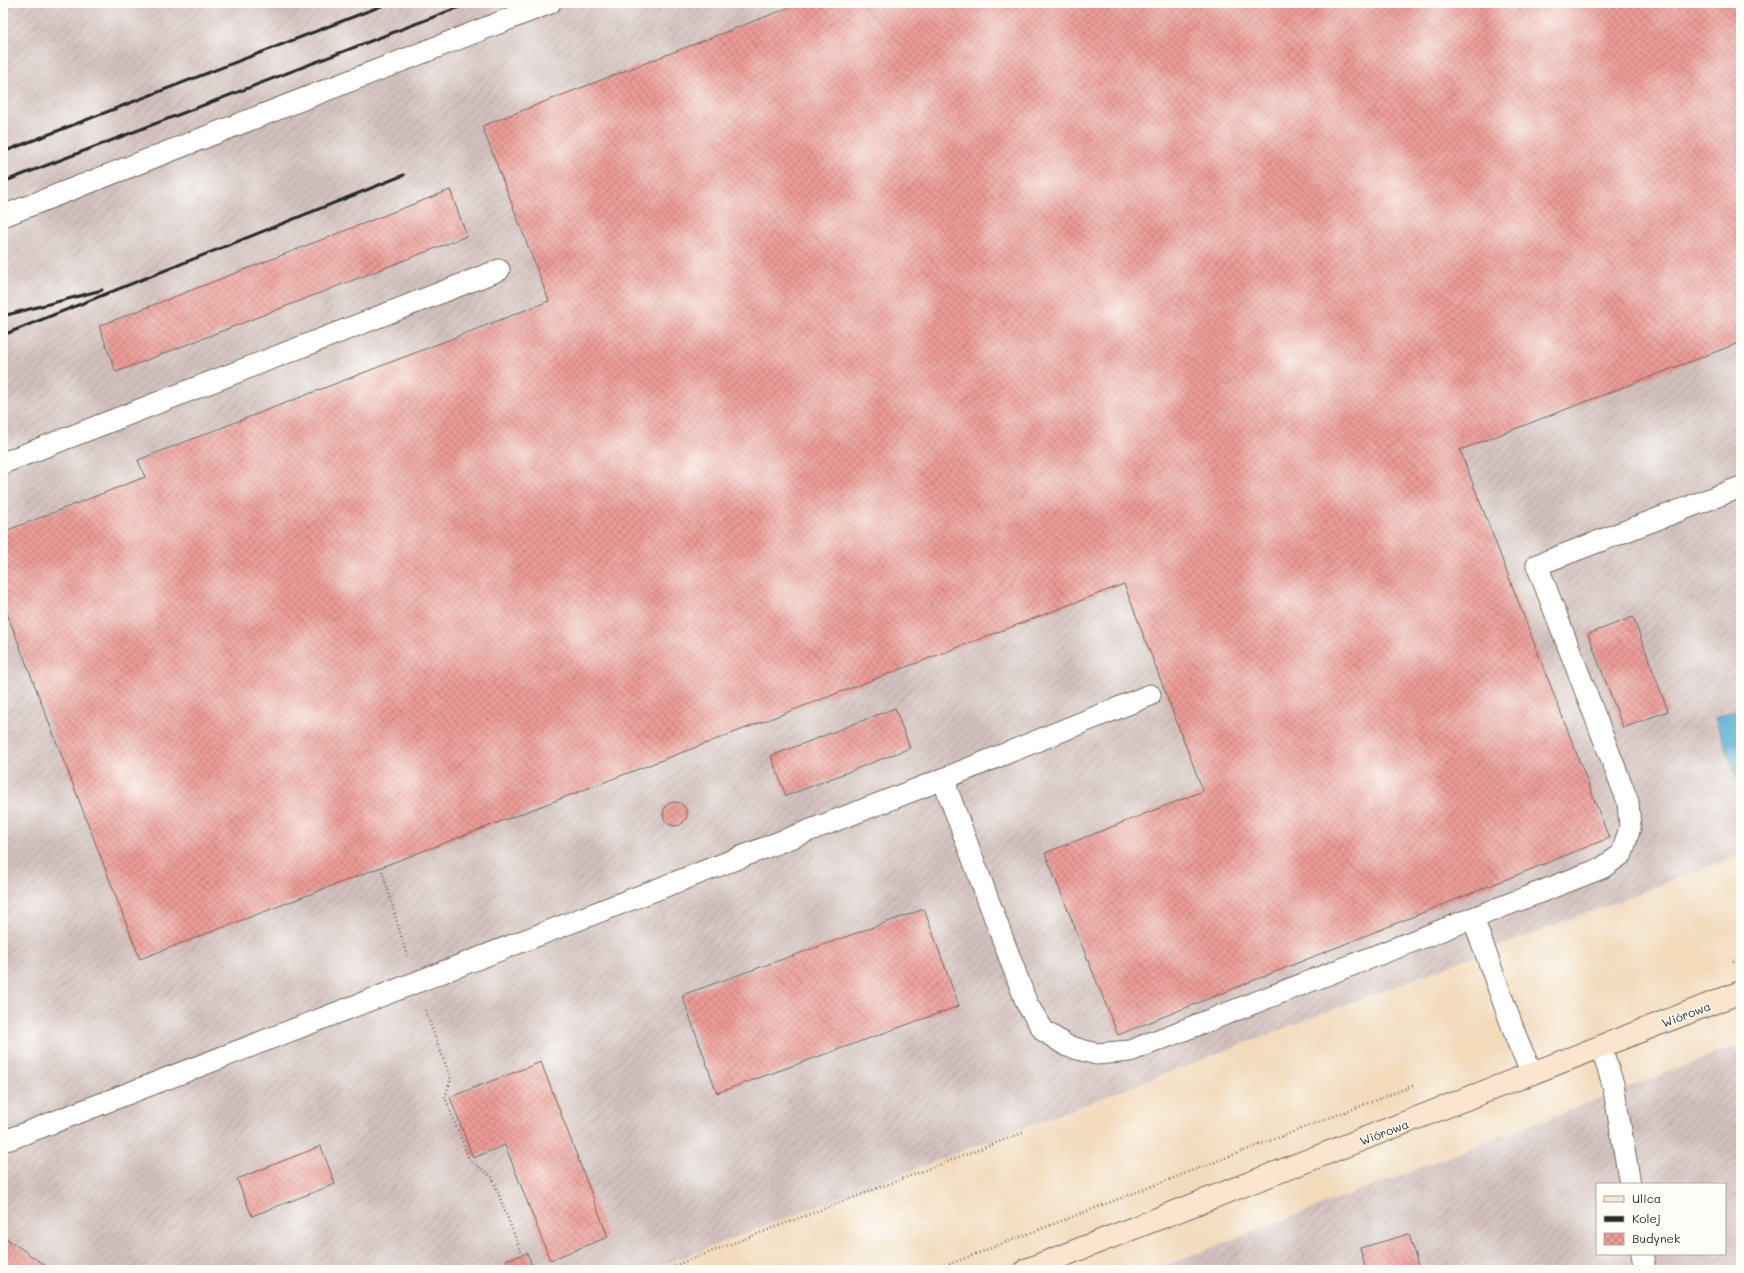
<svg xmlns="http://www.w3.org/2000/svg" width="1744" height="1273" font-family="Mali,sans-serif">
	<defs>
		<pattern id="industrial-furrows" width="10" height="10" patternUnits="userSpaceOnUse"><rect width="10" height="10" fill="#d1bfbd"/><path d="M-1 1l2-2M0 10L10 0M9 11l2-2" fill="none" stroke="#b4a4a3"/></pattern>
		<pattern id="building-cross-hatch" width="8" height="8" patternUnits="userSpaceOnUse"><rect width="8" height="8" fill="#ec9b96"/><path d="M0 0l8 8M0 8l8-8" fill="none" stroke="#bf7f7b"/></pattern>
	</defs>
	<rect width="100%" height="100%" fill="#fdfcf7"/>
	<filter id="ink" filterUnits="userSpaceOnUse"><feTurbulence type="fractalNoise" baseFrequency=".025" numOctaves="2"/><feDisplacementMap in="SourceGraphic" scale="8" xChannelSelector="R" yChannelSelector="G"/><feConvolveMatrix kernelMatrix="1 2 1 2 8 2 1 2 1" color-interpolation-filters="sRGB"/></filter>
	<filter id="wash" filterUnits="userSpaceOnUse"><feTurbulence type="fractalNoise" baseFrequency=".012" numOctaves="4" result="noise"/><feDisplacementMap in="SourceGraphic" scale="16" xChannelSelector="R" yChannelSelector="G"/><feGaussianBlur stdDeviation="0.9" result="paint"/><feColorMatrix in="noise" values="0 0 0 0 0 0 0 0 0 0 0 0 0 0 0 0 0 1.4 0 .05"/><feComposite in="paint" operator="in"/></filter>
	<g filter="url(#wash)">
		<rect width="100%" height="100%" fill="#f2dabb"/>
		<!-- industrial -->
		<path fill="url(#industrial-furrows)" fill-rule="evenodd" d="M3 3H1741V854L650 1270H3Z
			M1741 1044V1270H1154ZM1597 1184H1725V1254H1597Z"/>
		<!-- water -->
		<path fill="#55acd2" stroke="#406c7e" d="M1741 708V788L1715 718Z"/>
		<g id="blocks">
			<!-- building -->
			<path fill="url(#building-cross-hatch)" d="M801 3H1741V342L1460 450 1609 838 1118 1035 1045 853 1203 791 1124 584 140 959 3 603V532L145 477 138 460 549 301 482 126Z
				M450 190 467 236 116 372 99 326Z
				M1633 617 1668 711 1623 728 1588 634Z
				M895 708 910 748 786 796 771 756Z
				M663 814a12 12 0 1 1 24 0a12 12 0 1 1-24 0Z
				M924 909 959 1006 717 1093 682 995Z
				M541 1062 608 1237 550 1260 505 1145 473 1158 450 1097Z
				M321 1146 335 1184 252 1216 237 1179Z
				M1409 1234 1419 1270H1366L1360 1248Z
				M3 1236 52 1270H3Z
				M527 1253 533 1268 529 1270H510L506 1260Z"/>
		</g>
	</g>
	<g filter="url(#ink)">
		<use href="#blocks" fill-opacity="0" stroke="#71685d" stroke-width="1"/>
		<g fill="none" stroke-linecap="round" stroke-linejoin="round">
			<!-- lane casing -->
			<g stroke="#71685d" stroke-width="23">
				<path id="lane" d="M3 216 550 3
					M3 463 499 270
					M943 779 1027 1004 1044 1031 1067 1046 1096 1054 1130 1051 1602 868 1622 854 1630 827 1628 802 1537 565 1741 487
					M1473 918 1519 1045 1533 1074
					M1601 1047 1613 1084 1630 1184
					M3 1140 10 1139 943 779 1150 695
					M1642 1254 1645 1270"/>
			</g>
			<!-- secondary casing -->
			<g stroke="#71685d" stroke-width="24">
				<path id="secondary" d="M1026 1270 1741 992"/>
			</g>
			<!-- path -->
			<path stroke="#71685d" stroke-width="2.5" stroke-dasharray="1 3" stroke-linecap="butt" d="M381 867 407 956
				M1733 962 1741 959
				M425 1010 451 1079 445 1097 469 1159 492 1177 521 1252
				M663 1270 1025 1132
				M934 1270 1415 1085"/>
			<!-- lane -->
			<use href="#lane" stroke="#fff" stroke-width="21"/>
			<!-- secondary -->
			<use href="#secondary" stroke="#fbe5cf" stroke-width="22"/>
			<!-- rail -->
			<path stroke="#2b2b2b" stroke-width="3" d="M3 152 389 3
				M3 182 470 3
				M3 316 102 290
				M3 335 404 175"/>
		</g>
	</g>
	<g text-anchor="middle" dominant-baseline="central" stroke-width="3" stroke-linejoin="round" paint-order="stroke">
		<!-- street labels -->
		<g font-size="12" fill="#2b2b2b" stroke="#fdfcf7">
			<text transform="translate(1686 1014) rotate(-21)">Wiórowa</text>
			<text transform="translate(1384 1132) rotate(-21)">Wiórowa</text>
		</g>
	</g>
	<!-- margin -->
	<rect width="1744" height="1273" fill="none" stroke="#fdfcf7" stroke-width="16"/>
	<!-- legend -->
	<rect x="1596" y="1183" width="130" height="72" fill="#fdfcf7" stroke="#a9a8a5"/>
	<rect x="1604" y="1196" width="20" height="6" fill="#fbe5cf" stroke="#a9a8a5"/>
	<text x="1632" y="1203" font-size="12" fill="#2b2b2b">Ulica</text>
	<rect x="1604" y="1216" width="20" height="6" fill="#2b2b2b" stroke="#a9a8a5"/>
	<text x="1632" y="1223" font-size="12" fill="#2b2b2b">Kolej</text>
	<rect x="1604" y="1233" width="20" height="12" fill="url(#building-cross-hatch)" stroke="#a9a8a5"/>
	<text x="1632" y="1243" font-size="12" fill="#2b2b2b">Budynek</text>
</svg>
